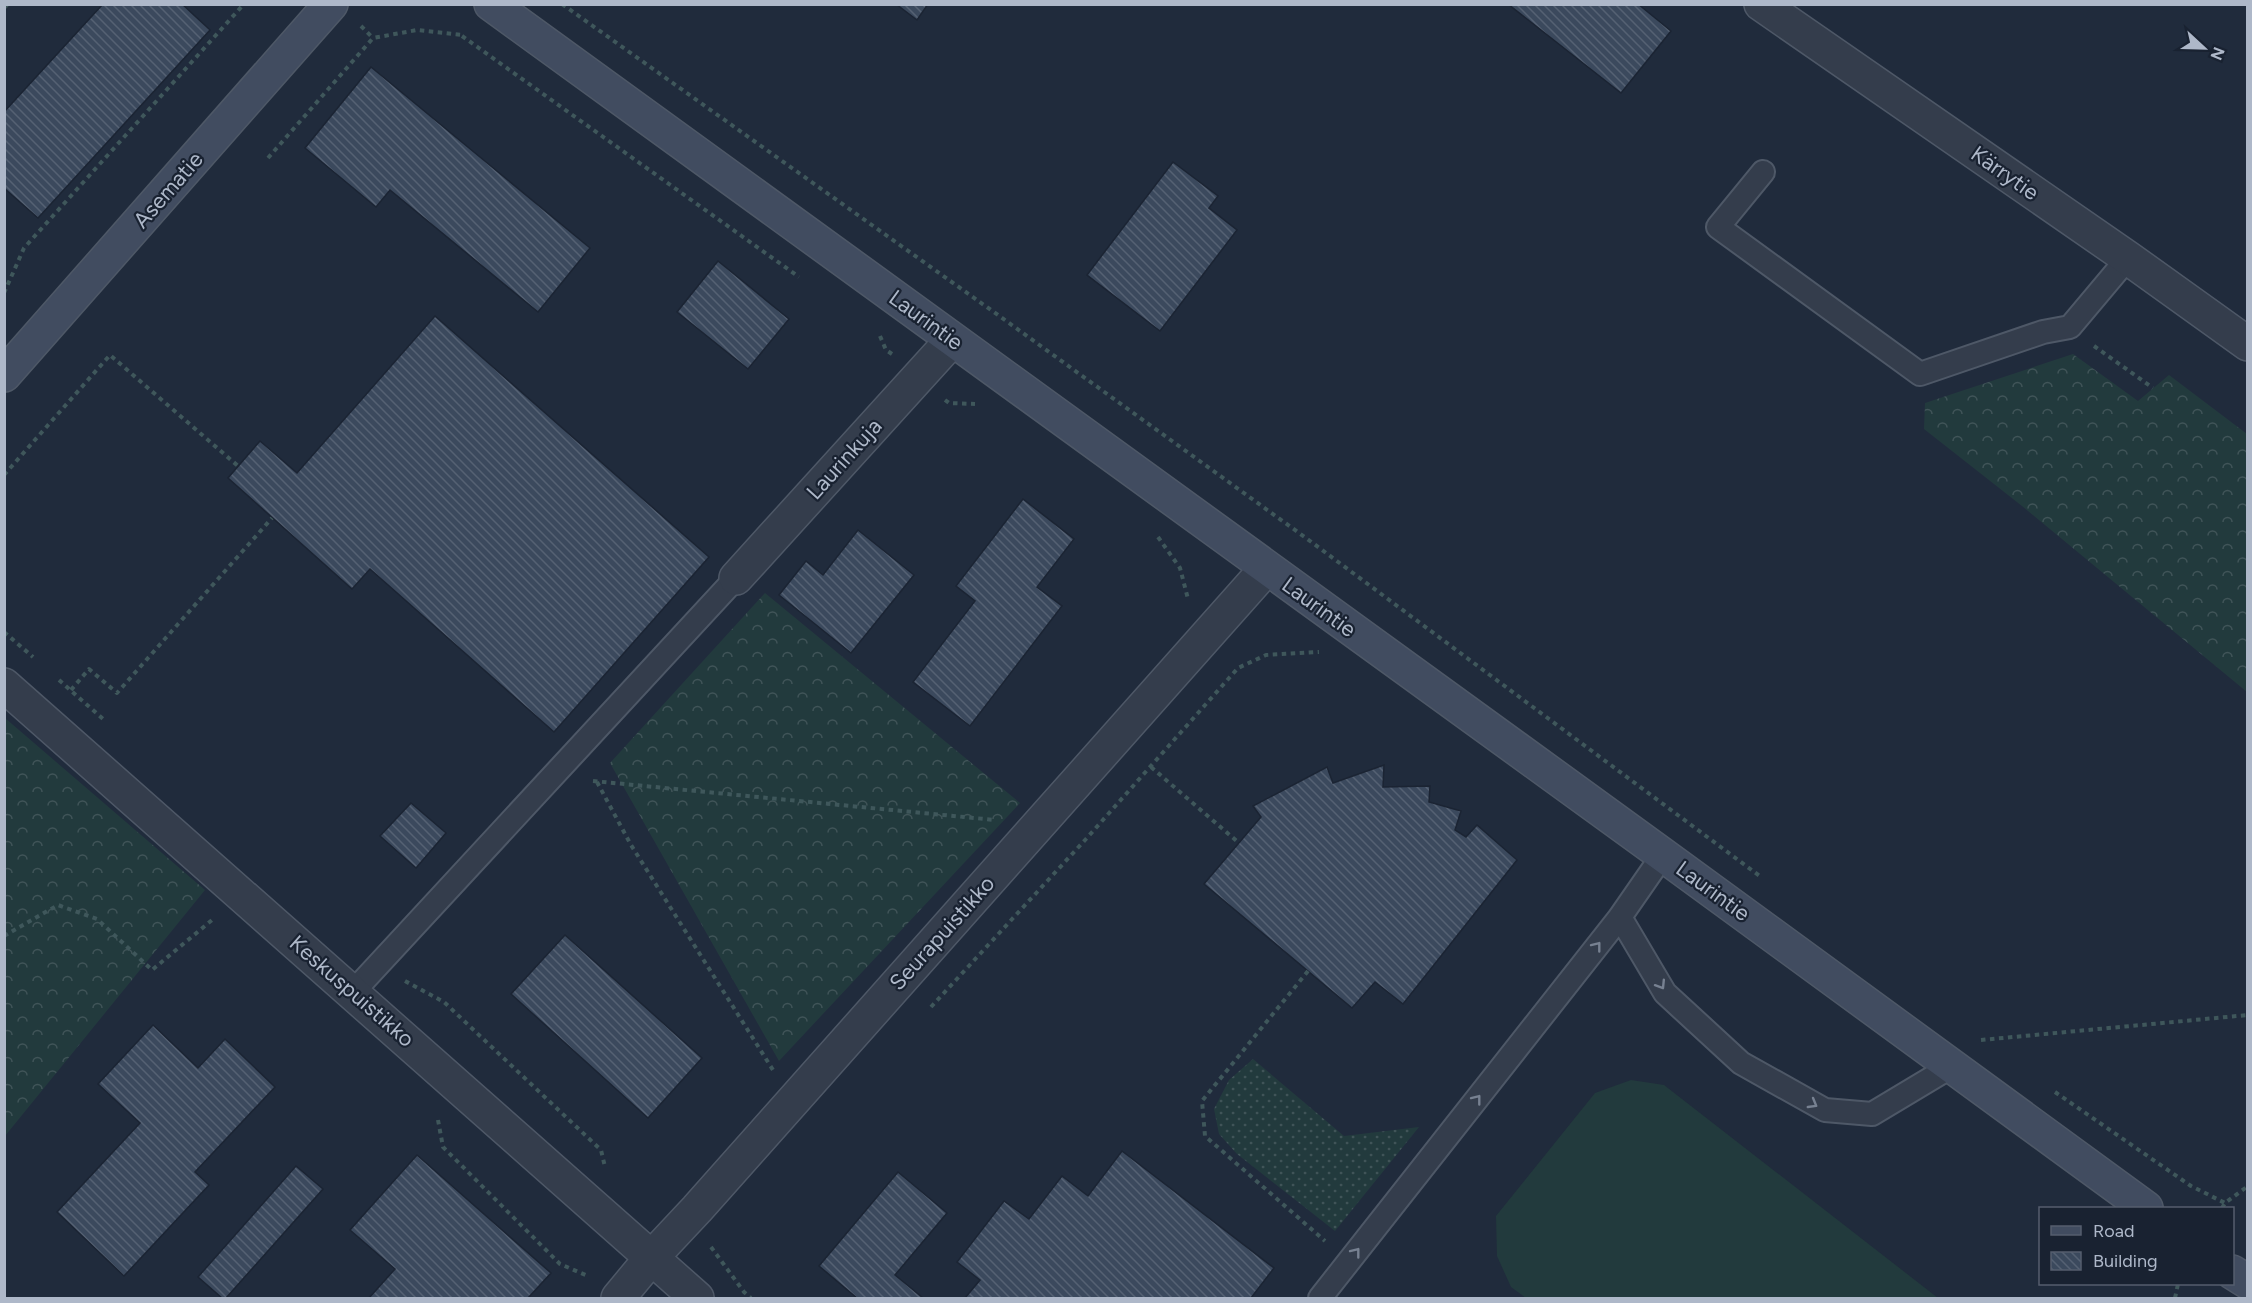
<svg xmlns="http://www.w3.org/2000/svg" width="2252" height="1303" font-family="Figtree,sans-serif">
	<defs>
		<pattern id="grass-dots" width="8" height="8" patternUnits="userSpaceOnUse" patternTransform="scale(1.5)"><rect width="8" height="8" fill="#223a3d"/><path d="M2 2h.1M6 6h.1" fill="none" stroke="#405458" stroke-width="1.8" stroke-linecap="round"/></pattern>
		<pattern id="forest-crowns" width="20" height="18" patternUnits="userSpaceOnUse" patternTransform="scale(1.5)"><rect width="20" height="18" fill="#223a3d"/><path d="M2 6a3 3 0 1 1 6 0M12 15a3 3 0 1 1 6 0" fill="none" stroke="#405458"/></pattern>
		<pattern id="building-back-hatch" width="6" height="6" patternUnits="userSpaceOnUse" patternTransform="scale(1.5)"><rect width="6" height="6" fill="#3b495d"/><path d="M-1 5l2 2M0 0l6 6M5-1l2 2" fill="none" stroke="#556173"/></pattern>
	</defs>
	<rect width="100%" height="100%" fill="#202b3c"/>
	<!-- grass -->
	<path fill="url(#grass-dots)" d="M1253 1059 1344 1136 1419 1127 1335 1231 1237 1154 1219 1134 1214 1109 1229 1080Z"/>
	<!-- forest -->
	<path fill="url(#forest-crowns)" d="M2073 354 2138 401 2169 375 2247 434V692L2022 506 1924 429 1925 403Z
		M765 593 1020 803 779 1061 610 763Z
		M5 718 205 890 5 1136Z"/>
	<!-- pitch -->
	<path fill="#223a3d" d="M1631 1080 1664 1085 1938 1298H1526L1511 1287 1497 1256 1496 1216 1595 1093Z"/>
	<!-- building -->
	<path fill="url(#building-back-hatch)" stroke="#1b2433" stroke-width="1.5" d="M103 4H182L210 30 38 218 4 188V112Z
		M896 4H928L917 20Z
		M1508 4H1638L1671 31 1621 93Z
		M371 67 590 248 538 312 390 190 376 207 305 148Z
		M1173 162 1218 196 1209 208 1237 230 1160 331 1087 275Z
		M718 261 789 319 748 369 677 312Z
		M435 316 709 557 554 732 370 569 352 589 228 478 260 441 297 473Z
		M1023 499 1074 539 1037 587 1062 606 970 726 913 682 975 601 956 586Z
		M858 530 914 575 851 653 779 595 806 561 823 575Z
		M1384 765 1383 787 1430 786 1429 802 1461 811 1455 830 1466 837 1477 825 1517 860 1403 1004 1375 982 1352 1008 1204 884 1261 817 1253 806 1327 767 1333 783Z
		M411 803 446 833 416 868 380 836Z
		M565 935 702 1058 648 1118 511 994Z
		M153 1025 198 1068 225 1039 275 1087 195 1172 209 1185 124 1276 57 1212 140 1123 98 1084Z
		M1122 1151 1274 1268 1251 1298H965L980 1280 957 1262 1004 1201 1029 1219 1062 1176 1088 1196Z
		M417 1155 551 1273 528 1298H369L395 1269 350 1230Z
		M296 1166 323 1189 226 1298H222L198 1277Z
		M898 1172 947 1213 895 1275 923 1298H857L819 1266Z"/>
	<g fill="none" stroke-linecap="round" stroke-linejoin="round">
		<!-- lane casing -->
		<g stroke="#4e5867" stroke-width="26">
			<path id="lane" d="M1763 172 1718 227 1920 374 2043 332 2070 327 2128 258
				M1620 917 1665 993 1741 1063 1825 1110 1872 1114 1952 1066
				M353 992 736 578
				M1320 1298 1620 917 1663 855"/>
		</g>
		<!-- street casing -->
		<g stroke="#4e5867" stroke-width="36">
			<path id="street" d="M1761 4 2128 258 2248 344
				M736 578 952 340
				M4 685 697 1298
				M618 1298 652 1257 697 1209 1266 569"/>
		</g>
		<!-- secondary casing -->
		<g stroke="#4e5867" stroke-width="36">
			<path id="secondary" d="M491 4 1663 855 2146 1208
				M4 375 331 4
				M2232 1272 2248 1282"/>
		</g>
		<!-- path -->
		<path stroke="#3f575b" stroke-width="4" stroke-dasharray="4.5 4.5" stroke-linecap="butt" d="M562 4 998 315 1306 538 1761 877
			M4 8 8 4
			M361 26 373 38
			M462 36 799 277
			M268 158 373 38 417 30 463 35
			M4 293 24 248 244 4
			M880 336 886 350 892 354
			M2094 346 2153 388
			M945 400 949 403 975 404
			M4 475 110 355 238 466
			M1158 537 1180 568 1188 599
			M4 632 33 657
			M59 680 103 719
			M71 690 89 669 117 693 272 518
			M1151 767 1239 843
			M593 781 995 820
			M597 782 631 845 773 1070
			M4 936 58 905 97 919 152 970 212 920
			M1308 971 1202 1101 1205 1136 1325 1241
			M405 981 444 1002 601 1150 605 1167
			M931 1007 1086 839 1238 668 1266 655 1319 652
			M1981 1040 2248 1015
			M2055 1092 2191 1186 2225 1203
			M438 1120 443 1147 560 1264 588 1276
			M2222 1208 2225 1203 2248 1186
			M711 1247 744 1292 751 1298
			M2175 1298 2178 1284"/>
		<!-- lane -->
		<use href="#lane" stroke="#343d4c" stroke-width="22"/>
		<!-- street -->
		<use href="#street" stroke="#343d4c" stroke-width="33"/>
		<!-- secondary -->
		<use href="#secondary" stroke="#414c60" stroke-width="33"/>
	</g>
	<!-- one-way arrows -->
	<defs><path id="oneway-chevron" d="M-2-3.5L2.5 0L-2 3.5" fill="none" stroke-width="1.6" stroke-linecap="round" stroke-linejoin="round" transform="scale(1.5)"/></defs>
	<g stroke="#778191">
		<use href="#oneway-chevron" transform="translate(1597 946) rotate(-52)"/>
		<use href="#oneway-chevron" transform="translate(1661 985) rotate(58)"/>
		<use href="#oneway-chevron" transform="translate(1477 1099) rotate(-52)"/>
		<use href="#oneway-chevron" transform="translate(1813 1104) rotate(30)"/>
		<use href="#oneway-chevron" transform="translate(1356 1252) rotate(-52)"/>
	</g>
	<g text-anchor="middle" dominant-baseline="central" stroke-width="4.5" stroke-linejoin="round" paint-order="stroke">
		<!-- street labels -->
		<g font-size="22" fill="#aeb8c9" stroke="#192231">
			<text transform="translate(2005 173) rotate(35)">Kärrytie</text>
			<text transform="translate(168 190) rotate(-49)">Asematie</text>
			<text transform="translate(926 320) rotate(36)">Laurintie</text>
			<text transform="translate(844 459) rotate(-48)">Laurinkuja</text>
			<text transform="translate(1319 607) rotate(36)">Laurintie</text>
			<text transform="translate(1713 891) rotate(36)">Laurintie</text>
			<text transform="translate(942 933) rotate(-48)">Seurapuistikko</text>
			<text transform="translate(352 991) rotate(41)">Keskuspuistikko</text>
		</g>
	</g>
	<!-- border -->
	<rect width="2252" height="1303" fill="none" stroke="#aeb8c9" stroke-width="12"/>
	<!-- legend -->
	<rect x="2039" y="1207" width="195" height="78" fill="#192231" stroke="#555e6e" stroke-width="1.5"/>
	<rect x="2051" y="1226" width="30" height="9" fill="#414c60" stroke="#555e6e" stroke-width="1.5"/>
	<text x="2093" y="1237" font-size="18" fill="#aeb8c9">Road</text>
	<rect x="2051" y="1252" width="30" height="18" fill="url(#building-back-hatch)" stroke="#555e6e" stroke-width="1.5"/>
	<text x="2093" y="1267" font-size="18" fill="#aeb8c9">Building</text>
	<!-- north arrow -->
	<g transform="translate(2204 48) rotate(112)" stroke="#192231" stroke-width="4.5" paint-order="stroke">
	<path d="M0-4.5L10 22L0 15L-10 22Z" fill="#aeb8c9"/>
	<text y="-9" font-size="16" font-weight="bold" text-anchor="middle" fill="#aeb8c9">N</text>
	</g>
</svg>
